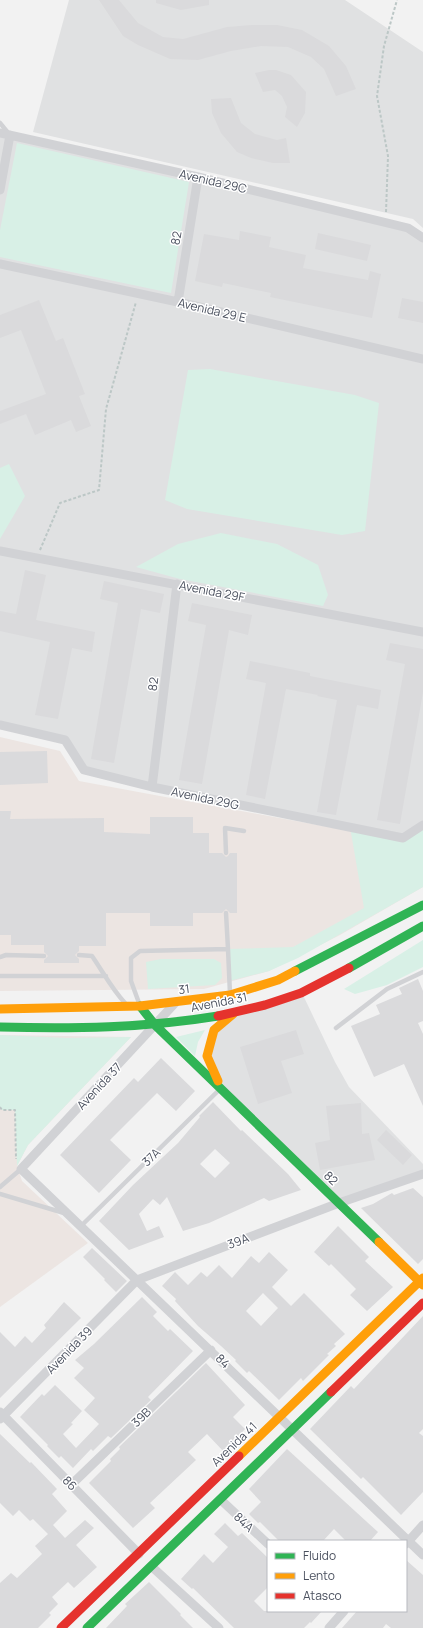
<svg xmlns="http://www.w3.org/2000/svg" width="423" height="1628" font-family="Manrope,sans-serif">
	<rect width="100%" height="100%" fill="#f2f2f2"/>
	<!-- education -->
	<path fill="#e0e1e2" d="M69 0H345L423 52V228L413 219 33 132Z
		M0 133 408 228 423 238V882L403 838 84 770 65 740 0 725Z
		M302 993 335 1062 349 1087 423 1164V1174L339 1203 221 1088 207 1056 214 1030 233 1014Z"/>
	<!-- medical -->
	<path fill="#ece5e2" d="M0 737 60 751 79 781 404 841 423 887 340 935 269 971 204 989 0 991Z
		M0 1035 131 1037 28 1145 17 1166 22 1181 88 1243 0 1307Z"/>
	<!-- green -->
	<path fill="#d8f0e6" d="M17 143 189 182 171 293 0 257V230Z
		M210 369 355 395 379 403 365 531 342 535 187 509 165 500 188 370Z
		M9 464 25 496 0 539V468Z
		M221 533 277 544 318 565 328 595 323 606 180 579 136 567 178 544Z
		M423 825V887L298 958 269 971 229 981 228 949 293 947 364 908 350 827 403 838Z
		M423 940V967L387 985 355 994 344 989Z
		M161 959H214L221 963 222 978 215 985 148 989 146 962Z
		M205 1030 198 1042 195 1056 176 1037Z
		M0 1035 67 1038 131 1037 28 1145 17 1166 15 1110H2L0 1107Z"/>
	<!-- building -->
	<path fill="#dadadc" fill-rule="evenodd" d="M99 0H119L138 23 163 37 183 39 227 27 252 25H277L302 30 329 46 346 66 356 89 336 96 324 69 311 57 288 47 261 46 231 51 198 60 170 59 138 45 123 36Z
		M156 0H209V5L181 10 156 3Z
		M269 70H276L291 75 306 92 305 113 297 127 285 117 287 107 282 96 275 90 263 92 255 73Z
		M231 98 241 123 255 134 277 140 286 138 290 163H273L251 158 237 152 221 133 212 113 211 99Z
		M240 231 271 237 269 247 306 255 303 268 368 280 370 271 381 274 372 318 270 297 271 293 223 283 222 287 195 281 204 234 239 240Z
		M318 233 371 245 367 261 315 249Z
		M402 298 423 302V323L398 318Z
		M39 300 56 341 63 338 85 394 79 396 91 426 76 432 71 420 35 435 26 414 0 424V411L46 394 21 330 0 338V315Z
		M25 570 46 575 36 620 95 632 92 652 72 648 58 719 35 715 50 642 0 631V611L16 614Z
		M104 581 164 594 160 613 141 609 114 763 91 759 118 603 100 599Z
		M192 603 252 615 248 635 229 630 202 784 179 780 206 625 188 621Z
		M390 643 423 649V692L400 824 377 820 405 664 386 660Z
		M250 661 310 673V676L381 690 378 709 357 705 336 815 317 812 337 700 317 696 318 695 286 689 265 799 246 795 266 683 246 679Z
		M47 751 48 783 0 785V752Z
		M0 811H11L10 819 104 818V832L150 834V817H193V833H209V853H222L226 857 228 856 230 853H237V913H230L226 909 222 913H193V926H150V913H106V946H79V951L75 955 79 959V963H44V960L48 956 44 952V945H11V935H0Z
		M418 979 423 991V1021L418 1023 423 1034V1106L404 1064 374 1077 351 1026 380 1014 376 1005 402 994 399 988Z
		M296 1030 304 1054 281 1061 292 1093 258 1104 240 1047Z
		M161 1058 195 1091 176 1111 157 1093 110 1140 131 1160 99 1193 60 1155 134 1078 138 1082Z
		M213 1102 241 1131 242 1130 288 1174 301 1190 269 1201 264 1198 209 1223 183 1231 167 1197 160 1205 153 1199 139 1214 147 1231 159 1226 164 1237 129 1250 99 1221 133 1185 178 1143 200 1117 199 1116ZM215 1149 230 1163 215 1178 200 1164Z
		M361 1103 362 1134 369 1133 375 1160 320 1170 315 1143 330 1140 326 1106Z
		M386 1130 412 1155 403 1165 377 1140Z
		M413 1188 423 1197V1259L418 1264 361 1208 373 1204 392 1193 394 1195Z
		M338 1226 369 1257 365 1261 393 1287 367 1311 350 1295 356 1289 331 1264 329 1266 314 1252Z
		M92 1248 127 1281 116 1292 104 1280 105 1279 83 1257Z
		M269 1252 288 1270 272 1287 291 1306 304 1293 345 1334 334 1344 336 1346 327 1354 329 1355 303 1381 301 1378 279 1400 249 1371 247 1373 235 1361 236 1360 221 1346 198 1326 175 1301 176 1299 162 1286 175 1272 188 1285 201 1272 207 1277 219 1265 232 1278 251 1256 259 1263ZM263 1293 278 1308 261 1326 246 1311Z
		M142 1297 157 1312 153 1316 168 1331 170 1329 193 1351 148 1397 151 1400 111 1438 108 1436 93 1451 91 1449 73 1468 61 1456 59 1458 47 1446 48 1445 20 1417 42 1394 44 1396 55 1385 82 1411 71 1423 73 1424 63 1434 76 1448 99 1424 84 1410 95 1398 74 1378 84 1368 75 1360 94 1344Z
		M64 1302 81 1318 0 1398V1332L15 1347 25 1336 32 1343 46 1328 44 1325Z
		M423 1316V1429L419 1433 423 1436V1492L401 1515 363 1477 361 1479 310 1429 351 1386 354 1389Z
		M206 1363 245 1405 233 1417 245 1429 224 1452 207 1434 188 1452 196 1460 150 1503 155 1508 133 1528 89 1483 111 1461 110 1459 120 1449 119 1447Z
		M0 1434 30 1463 31 1462 57 1489 52 1494 67 1511 53 1525 65 1538 85 1520 94 1528 76 1545 97 1567 74 1588 68 1582 52 1597 58 1604 49 1613 51 1615 38 1628H0V1583L11 1573 17 1578 42 1554 35 1546 48 1534 33 1519 30 1521 19 1510 13 1516 0 1503Z
		M287 1449 378 1532 370 1541H346L334 1529 323 1541H279L260 1522 258 1523 249 1514 261 1502 249 1489Z
		M225 1523 238 1536 242 1533 268 1558V1587L254 1601 264 1611H322L311 1623 310 1622 304 1628H234L193 1588 192 1589 181 1579 204 1554 213 1563 228 1547 214 1534Z
		M406 1560 423 1575V1628H391L386 1624 383 1628H342L357 1611H406Z
		M149 1582 181 1614 180 1615 193 1628H106L127 1606 125 1604Z"/>
	<g fill="none" stroke-linecap="round" stroke-linejoin="round">
		<!-- path -->
		<path stroke="#bcc7c6" stroke-width="2" stroke-dasharray="3 2" stroke-linecap="butt" d="M386 212 388 156 377 96 384 46 397 0
			M40 550 60 503 99 490 106 409 136 302
			M0 1107 2 1110H15L16 1159"/>
		<!-- lane -->
		<path stroke="#d1d2d5" stroke-width="4.5" d="M0 123 9 134
			M226 853 225 828 244 831
			M226 913 228 949
			M79 955 92 956C103 972 112 989 125 1003
			M0 957 6 955 44 956
			M0 976H106
			M139 1003 131 981V958L140 951 228 949 230 994
			M336 1028 387 989 423 972
			M0 1187 21 1169
			M0 1194 64 1213
			M81 1226 220 1089"/>
		<!-- street -->
		<path stroke="#d1d2d5" stroke-width="9" d="M0 133 198 177 408 228 423 238
			M0 190 10 135
			M0 264 178 302 423 359
			M178 302 198 177
			M0 551 423 632
			M0 725 65 740 84 770 152 787 403 838 423 825
			M152 787 177 584
			M176 1002 21 1169 423 1555
			M0 1412 139 1554
			M0 1419 137 1280 339 1203 423 1174
			M72 1484 211 1350
			M221 1500 268 1544
			M406 1544 423 1525
			M151 1566 219 1628
			M329 1628 344 1611"/>
		<!-- fast -->
		<path stroke="#30b455" stroke-width="9" d="M349 968 423 926
			M295 971 423 905
			M140 1006 155 1025 379 1242
			M0 1027C73 1029 145 1028 218 1016
			M87 1628 331 1392"/>
		<!-- slow -->
		<path stroke="#ff9f0a" stroke-width="9" d="M0 1009 140 1006 230 995 278 980 295 971
			M218 1081 207 1056 214 1030 233 1014
			M379 1242 423 1285
			M239 1456 423 1278"/>
		<!-- jam -->
		<path stroke="#e5322d" stroke-width="9" d="M218 1016 265 1005 301 993 349 968
			M331 1392 423 1303
			M61 1628 239 1456"/>
	</g>
	<g text-anchor="middle" dominant-baseline="central" stroke-width="3" stroke-linejoin="round" paint-order="stroke">
		<!-- street labels -->
		<g font-size="12" fill="#4a505e" stroke="#fff">
			<text transform="translate(213 181) rotate(13)">Avenida 29C</text>
			<text transform="translate(176 238) rotate(-81)">82</text>
			<text transform="translate(212 310) rotate(13)">Avenida 29 E</text>
			<text transform="translate(212 591) rotate(11)">Avenida 29F</text>
			<text transform="translate(153 684) rotate(-83)">82</text>
			<text transform="translate(205 798) rotate(12)">Avenida 29G</text>
			<text transform="translate(184 989) rotate(-7)">31</text>
			<text transform="translate(219 1002) rotate(-11)">Avenida 31</text>
			<text transform="translate(99 1086) rotate(-47)">Avenida 37</text>
			<text transform="translate(151 1157) rotate(-44)">37A</text>
			<text transform="translate(331 1178) rotate(44)">82</text>
			<text transform="translate(238 1241) rotate(-21)">39A</text>
			<text transform="translate(69 1350) rotate(-46)">Avenida 39</text>
			<text transform="translate(223 1361) rotate(44)">84</text>
			<text transform="translate(141 1417) rotate(-44)">39B</text>
			<text transform="translate(234 1444) rotate(-44)">Avenida 41</text>
			<text transform="translate(70 1483) rotate(46)">86</text>
			<text transform="translate(244 1522) rotate(43)">84A</text>
		</g>
	</g>
	<!-- legend -->
	<rect x="267" y="1540" width="140" height="72" fill="#ffffff" stroke="#b7b9bf"/>
	<rect x="275" y="1553" width="20" height="6" fill="#30b455" stroke="#b7b9bf"/>
	<text x="303" y="1560" font-size="12" fill="#4a505e">Fluido</text>
	<rect x="275" y="1573" width="20" height="6" fill="#ff9f0a" stroke="#b7b9bf"/>
	<text x="303" y="1580" font-size="12" fill="#4a505e">Lento</text>
	<rect x="275" y="1593" width="20" height="6" fill="#e5322d" stroke="#b7b9bf"/>
	<text x="303" y="1600" font-size="12" fill="#4a505e">Atasco</text>
</svg>
